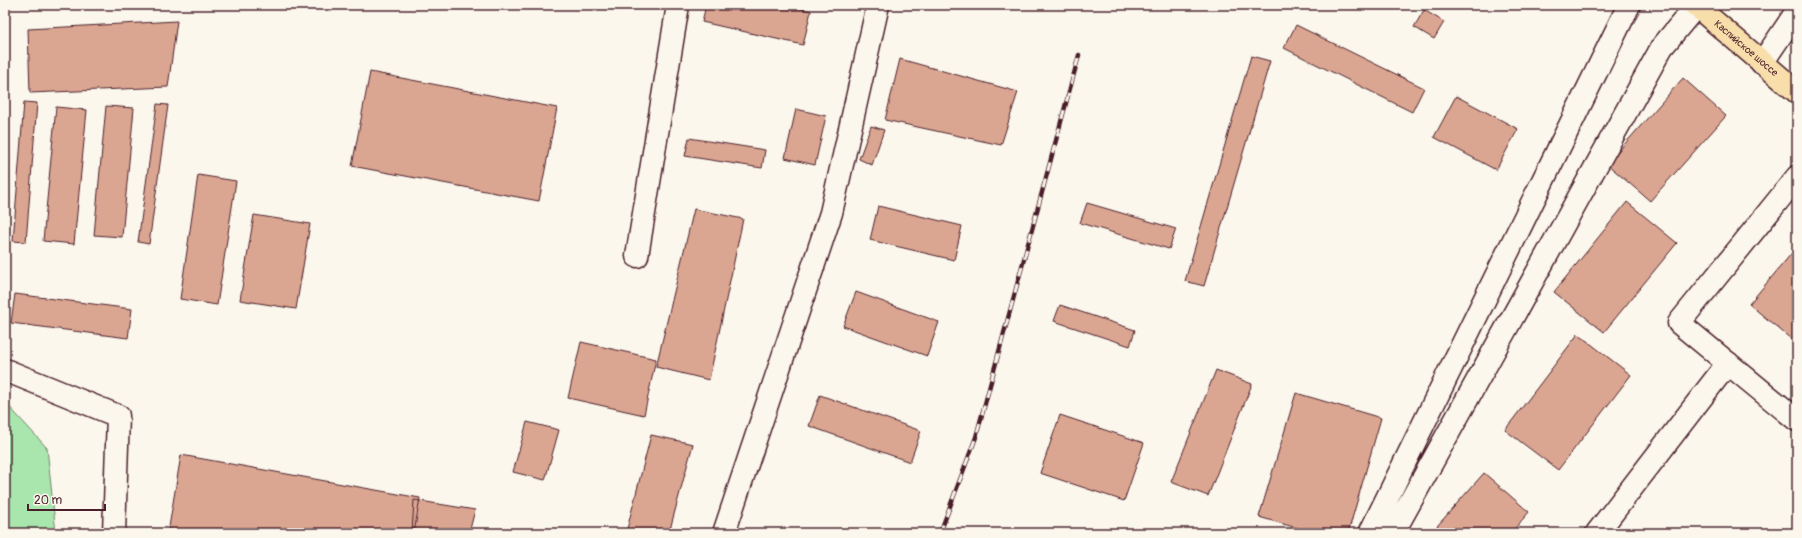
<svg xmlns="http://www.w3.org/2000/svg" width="1802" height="538" font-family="Pangolin,sans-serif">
	<rect width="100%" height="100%" fill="#fbf7ec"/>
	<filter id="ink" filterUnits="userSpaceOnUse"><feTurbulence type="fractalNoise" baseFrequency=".025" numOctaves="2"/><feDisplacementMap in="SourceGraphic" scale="8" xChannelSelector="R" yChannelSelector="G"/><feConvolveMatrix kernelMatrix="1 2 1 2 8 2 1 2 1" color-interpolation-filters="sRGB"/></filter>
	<g filter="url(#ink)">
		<!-- green -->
		<path fill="#a8e6ae" stroke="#79826c" d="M5 402 47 448 56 533H5Z"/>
		<!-- building -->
		<path fill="#dba691" stroke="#4a1f2b" d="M706 5H785L811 11 803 45 702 22Z
			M1424 10 1444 22 1434 39 1414 27Z
			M177 21 168 87 30 93 28 29Z
			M1296 25 1424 88 1412 112 1284 48Z
			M1251 56 1270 61 1204 286 1185 281Z
			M900 59 1018 92 1001 145 885 120Z
			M370 72 557 108 539 201 352 166Z
			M1683 78 1726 116 1650 201 1607 164Z
			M1456 96 1518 129 1496 170 1434 137Z
			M24 102 37 103 26 242 13 241Z
			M157 104 168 105 149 244 138 242Z
			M106 106 134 108 122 237 94 235Z
			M56 107 87 110 74 244 43 241Z
			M796 109 826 116 815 165 785 158Z
			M871 126 884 130 872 165 859 159Z
			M689 138 765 150 762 168 685 156Z
			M198 175 236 181 217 305 180 299Z
			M1627 202 1677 243 1604 332 1554 292Z
			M1087 203 1176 229 1169 249 1080 223Z
			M878 206 962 226 954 260 870 240Z
			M694 209 743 219 709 380 656 367Z
			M254 215 310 224 296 309 240 300Z
			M1797 247V344L1749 304Z
			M856 292 939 322 927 356 843 326Z
			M15 294 132 309 128 338 11 323Z
			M1060 305 1135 330 1130 346 1054 321Z
			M1578 334 1631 375 1558 470 1505 430Z
			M581 342 656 359 644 415 568 398Z
			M1216 370 1252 384 1208 496 1171 482Z
			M1296 393 1381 418 1348 533H1314L1259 517Z
			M820 395 921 431 910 462 809 426Z
			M1060 415 1144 443 1124 501 1040 473Z
			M527 422 559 430 545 480 513 472Z
			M651 435 693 444 669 533H626Z
			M181 455 420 498 414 533H168Z
			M1484 473 1529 512 1511 533H1431Z
			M414 500 475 510 469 533H412Z"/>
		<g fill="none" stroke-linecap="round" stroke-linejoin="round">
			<!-- minor casing -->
			<g stroke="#4a1f2b" stroke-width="25">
				<path id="minor" d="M1762 63 1797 11
					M1797 177 1679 323 1797 420
					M637 256 678 5
					M5 370 118 416 114 533
					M724 533 831 213 878 5
					M1370 533 1629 5
					M1393 533 1662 47 1696 6
					M1597 533 1728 363"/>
			</g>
			<!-- major casing -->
			<g stroke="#4a1f2b" stroke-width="25">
				<g id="major">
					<path id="s1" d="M1695 5 1797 92"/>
				</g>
			</g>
			<!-- minor -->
			<use href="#minor" stroke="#fbf7ec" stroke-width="22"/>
			<!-- major -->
			<use href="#major" stroke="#f8deab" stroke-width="22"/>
			<!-- rail casing -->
			<g stroke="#4a1f2b" stroke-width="4.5">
				<path id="rail" d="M940 533 976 437 1079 55"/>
			</g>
			<!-- rail -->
			<use href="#rail" stroke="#fbf7ec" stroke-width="3" stroke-dasharray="9" stroke-linecap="butt"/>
		</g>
	</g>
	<g text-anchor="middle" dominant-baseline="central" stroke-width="4" stroke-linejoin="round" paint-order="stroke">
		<!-- street labels -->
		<g font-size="10" fill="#4a1f2b" stroke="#fbf7ec">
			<text stroke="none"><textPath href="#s1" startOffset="67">Каспийское шоссе</textPath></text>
		</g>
	</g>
	<!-- margin -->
	<rect width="1802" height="538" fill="none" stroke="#fbf7ec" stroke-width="20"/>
	<rect x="10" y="10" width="1782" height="518" fill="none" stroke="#4a1f2b" stroke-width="1.5" filter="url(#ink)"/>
	<!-- scale -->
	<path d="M28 504v6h77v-6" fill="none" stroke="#4a1f2b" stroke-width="2"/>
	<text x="34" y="504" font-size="12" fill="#4a1f2b" stroke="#fbf7ec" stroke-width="3" paint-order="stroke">20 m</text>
</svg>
